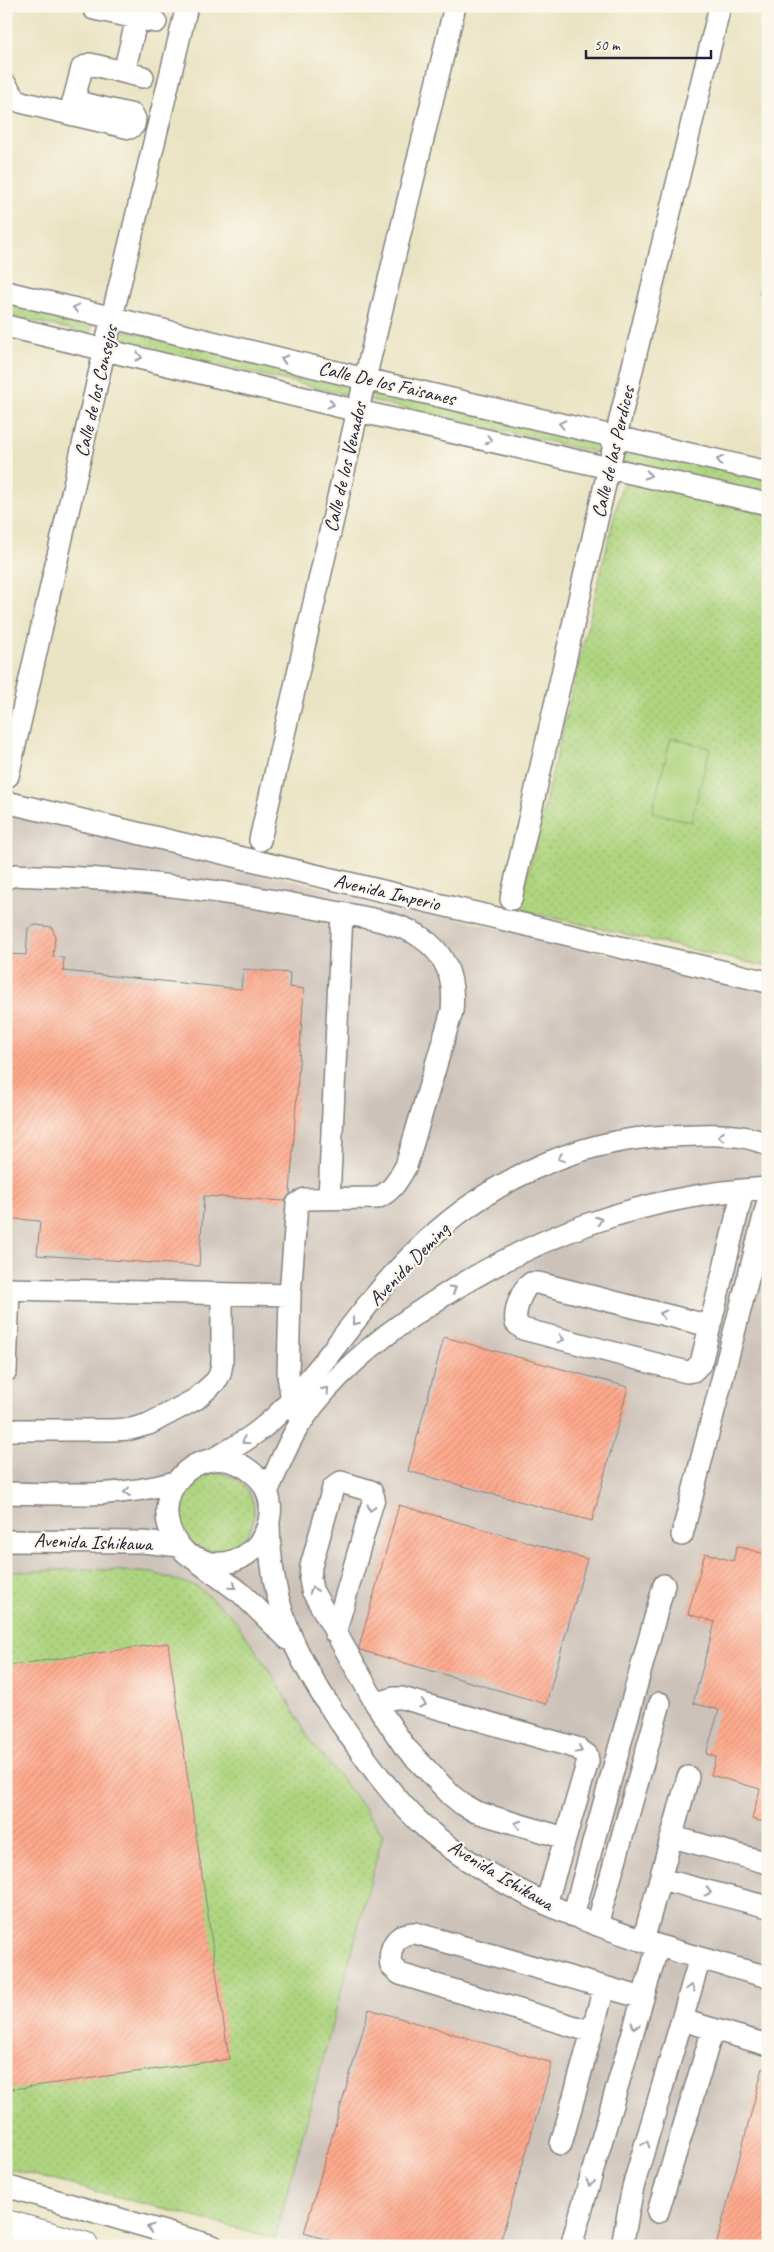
<svg xmlns="http://www.w3.org/2000/svg" width="774" height="2252" font-family="Caveat,sans-serif">
	<defs>
		<pattern id="grass-dots" width="8" height="8" patternUnits="userSpaceOnUse" patternTransform="scale(1.25)"><rect width="8" height="8" fill="#aed47f"/><path d="M2 2h.1M6 6h.1" fill="none" stroke="#95b66f" stroke-width="1.8" stroke-linecap="round"/></pattern>
		<pattern id="water-ripples" width="26" height="14" patternUnits="userSpaceOnUse" patternTransform="scale(1.25)"><rect width="26" height="14" fill="#46afc6"/><path d="M2 4q2-2 4 0t4 0M15 11q2-2 4 0t4 0" fill="none" stroke="#3a8ea2"/></pattern>
		<pattern id="building-hatch" width="6" height="6" patternUnits="userSpaceOnUse" patternTransform="scale(1.25)"><rect width="6" height="6" fill="#fea98c"/><path d="M-1 1l2-2M0 6l6-6M5 7l2-2" fill="none" stroke="#d9917a"/></pattern>
	</defs>
	<rect width="100%" height="100%" fill="#fbf7ec"/>
	<filter id="ink" filterUnits="userSpaceOnUse"><feTurbulence type="fractalNoise" baseFrequency=".02" numOctaves="2"/><feDisplacementMap in="SourceGraphic" scale="10" xChannelSelector="R" yChannelSelector="G"/><feConvolveMatrix kernelMatrix="1 2 1 2 8 2 1 2 1" color-interpolation-filters="sRGB"/></filter>
	<filter id="wash" filterUnits="userSpaceOnUse"><feTurbulence type="fractalNoise" baseFrequency=".0096" numOctaves="4" result="noise"/><feDisplacementMap in="SourceGraphic" scale="20" xChannelSelector="R" yChannelSelector="G"/><feGaussianBlur stdDeviation="1.12" result="paint"/><feColorMatrix in="noise" values="0 0 0 0 0 0 0 0 0 0 0 0 0 0 0 0 0 1.4 0 .05"/><feComposite in="paint" operator="in"/></filter>
	<g filter="url(#wash)">
		<rect width="100%" height="100%" fill="#eae3c3"/>
		<!-- industrial -->
		<path fill="#cdc2b9" d="M6 813 768 991V2246H302L275 2238 383 1834 354 1795 311 1742 277 1682 233 1617 199 1587 153 1573 90 1569 6 1572Z"/>
		<!-- grass -->
		<path fill="url(#grass-dots)" stroke="#687b5d" d="M6 301 93 321 90 334 6 315Z
			M123 330 356 384 353 396 121 343Z
			M372 387 605 441 602 454 369 400Z
			M624 446 768 480V497L620 462Z
			M623 480 768 514V967L519 910Z
			M176 1512a39 39 0 1 1 78 0a39 39 0 1 1-78 0Z
			M90 1569 153 1573 198 1587 233 1617 277 1682 311 1742 354 1795 383 1834 275 2238 6 2168V1572Z"/>
		<!-- garden -->
		<path fill="#aed47f" stroke="#687b5d" d="M671 738 710 748 691 822 652 812Z"/>
		<!-- water -->
		<path fill="url(#water-ripples)" stroke="#346880" d="M763 274 768 275V291H765V294L759 292Z"/>
		<g id="blocks">
			<!-- building -->
			<path fill="url(#building-hatch)" d="M36 925 52 927 55 937 53 957 64 958 63 971 241 989 243 969 290 973 289 987 304 989 290 1194 285 1201 204 1196 199 1266 37 1255 40 1221 6 1218V954L26 955 28 928Z
				M444 1337 628 1387 592 1521 408 1471Z
				M399 1505 587 1559 546 1704 360 1650 359 1647Z
				M737 1546 768 1555V1823L752 1819 760 1789 711 1775 716 1757 706 1754 719 1710 693 1703 715 1622 688 1614 705 1553 733 1561Z
				M168 1643 229 2059 6 2090V1666Z
				M369 2009 552 2063 499 2246H349L304 2233Z
				M763 2068H768V2246H716Z"/>
		</g>
	</g>
	<g filter="url(#ink)">
		<use href="#blocks" fill-opacity="0" stroke="#86827f" stroke-width="1"/>
		<g fill="none" stroke-linecap="round" stroke-linejoin="round">
			<!-- minor casing -->
			<g stroke="#86827f" stroke-width="24">
				<path id="minor" d="M94 9 156 22
					M124 72 137 18
					M6 85 15 98 21 102 70 114 82 68 90 64 143 77
					M70 114 130 128 134 125 135 119 133 115 73 101
					M6 292 365 379 768 472
					M6 326 358 411 768 504
					M8 776 112 317 187 6
					M6 802 768 982
					M260 840 365 379 455 6
					M6 878 15 875C47 877 81 877 113 880 184 886 254 896 324 910 352 915 399 921 422 938 448 956 455 981 452 1011L406 1166C398 1180 393 1191 377 1198L305 1199 297 1204 290 1295 288 1375 292 1400 301 1423
					M511 899 616 436 720 6
					M329 1199 342 913
					M6 1289 290 1295
					M710 1326 538 1283H531C521 1290 514 1311 516 1323L523 1329 687 1372 693 1371 701 1363 743 1190
					M6 1371 9 1289
					M6 1430H111L131 1429 149 1424 196 1399 216 1381 220 1374 222 1363V1294
					M213 1459C232 1449 251 1438 267 1424 286 1409 300 1389 316 1371 347 1332 377 1290 412 1255 479 1186 574 1138 671 1136 699 1135 743 1131 768 1145
					M267 1492C278 1469 287 1442 302 1421 335 1373 381 1336 429 1305 533 1236 643 1195 768 1188
					M6 1493C63 1494 119 1498 175 1482
					M269 1524C270 1604 294 1654 338 1719 365 1758 392 1798 428 1830 524 1912 649 1944 768 1977
					M682 1535 768 1201
					M6 1541 142 1542 180 1546
					M194 1557C200 1559 206 1562 212 1563 242 1566 267 1544 270 1515 272 1500 266 1483 254 1474 201 1428 133 1502 186 1553L241 1593 288 1639
					M335 1633 374 1498 371 1491 341 1482 333 1488 311 1566 310 1579 312 1590 376 1704 404 1746 451 1795 462 1804 476 1812 565 1838
					M376 1704 394 1698H402L577 1748 587 1755 588 1761 546 1904
					M673 1837 768 1863
					M661 1879 768 1907
					M573 1916 664 1585
					M597 1925 660 1703
					M643 1941 688 1777
					M682 2020 768 2045
					M592 2032 400 1974 391 1966C388 1948 396 1933 415 1933L643 1998
					M561 2144 604 1988
					M6 2186 213 2246
					M658 2212 713 2029
					M576 2246 573 2239 658 1946
					M622 2246 633 2187 700 1958"/>
			</g>
			<!-- major casing -->
			<g stroke="#86827f" stroke-width="30">
				<path id="major" d="M6 2224 84 2246"/>
			</g>
			<!-- minor -->
			<use href="#minor" stroke="#fff" stroke-width="21"/>
			<!-- major -->
			<use href="#major" stroke="#fff" stroke-width="28"/>
		</g>
		<!-- one-way arrows -->
		<defs><path id="oneway-chevron" d="M-2-3.5L2.5 0L-2 3.5" fill="none" stroke-width="1.6" stroke-linecap="round" stroke-linejoin="round" transform="scale(1.25)"/></defs>
		<g stroke="#9c9ca7">
			<use href="#oneway-chevron" transform="translate(76 308) rotate(-167)"/>
			<use href="#oneway-chevron" transform="translate(139 357) rotate(14)"/>
			<use href="#oneway-chevron" transform="translate(284 359) rotate(-166)"/>
			<use href="#oneway-chevron" transform="translate(331 404) rotate(14)"/>
			<use href="#oneway-chevron" transform="translate(562 424) rotate(-167)"/>
			<use href="#oneway-chevron" transform="translate(489 440) rotate(12)"/>
			<use href="#oneway-chevron" transform="translate(720 460) rotate(-167)"/>
			<use href="#oneway-chevron" transform="translate(648 475) rotate(13)"/>
			<use href="#oneway-chevron" transform="translate(721 1136) rotate(-176)"/>
			<use href="#oneway-chevron" transform="translate(561 1158) rotate(159)"/>
			<use href="#oneway-chevron" transform="translate(599 1220) rotate(-20)"/>
			<use href="#oneway-chevron" transform="translate(453 1289) rotate(-32)"/>
			<use href="#oneway-chevron" transform="translate(663 1314) rotate(-166)"/>
			<use href="#oneway-chevron" transform="translate(355 1322) rotate(129)"/>
			<use href="#oneway-chevron" transform="translate(561 1339) rotate(15)"/>
			<use href="#oneway-chevron" transform="translate(326 1390) rotate(-48)"/>
			<use href="#oneway-chevron" transform="translate(245 1441) rotate(145)"/>
			<use href="#oneway-chevron" transform="translate(127 1492) rotate(174)"/>
			<use href="#oneway-chevron" transform="translate(371 1508) rotate(106)"/>
			<use href="#oneway-chevron" transform="translate(233 1586) rotate(39)"/>
			<use href="#oneway-chevron" transform="translate(313 1590) rotate(-109)"/>
			<use href="#oneway-chevron" transform="translate(423 1704) rotate(16)"/>
			<use href="#oneway-chevron" transform="translate(579 1750) rotate(29)"/>
			<use href="#oneway-chevron" transform="translate(518 1824) rotate(-163)"/>
			<use href="#oneway-chevron" transform="translate(708 1892) rotate(15)"/>
			<use href="#oneway-chevron" transform="translate(691 1988) rotate(-74)"/>
			<use href="#oneway-chevron" transform="translate(635 2026) rotate(106)"/>
			<use href="#oneway-chevron" transform="translate(646 2144) rotate(-74)"/>
			<use href="#oneway-chevron" transform="translate(590 2183) rotate(106)"/>
			<use href="#oneway-chevron" transform="translate(150 2228) rotate(-164)"/>
		</g>
	</g>
	<g text-anchor="middle" dominant-baseline="central" stroke-width="4.5" stroke-linejoin="round" paint-order="stroke">
		<!-- street labels -->
		<g font-size="20" fill="#22223b" stroke="#fbf7ec">
			<text transform="translate(387 383) rotate(13)">Calle De los Faisanes</text>
			<text transform="translate(96 391) rotate(-77)">Calle de los Consejos</text>
			<text transform="translate(613 452) rotate(-77)">Calle de las Perdices</text>
			<text transform="translate(345 467) rotate(-77)">Calle de los Venados</text>
			<text transform="translate(387 892) rotate(13)">Avenida Imperio</text>
			<text transform="translate(409 1264) rotate(-46)">Avenida Deming</text>
			<text transform="translate(93 1542) rotate(2)">Avenida Ishikawa</text>
			<text transform="translate(501 1875) rotate(31)">Avenida Ishikawa</text>
		</g>
	</g>
	<!-- margin -->
	<rect width="774" height="2252" fill="none" stroke="#fbf7ec" stroke-width="25"/>
	<!-- scale -->
	<path d="M586 50v8h125v-8" fill="none" stroke="#22223b" stroke-width="2.5"/>
	<text x="594" y="50" font-size="15" fill="#22223b" stroke="#fbf7ec" stroke-width="4" paint-order="stroke">50 m</text>
</svg>
